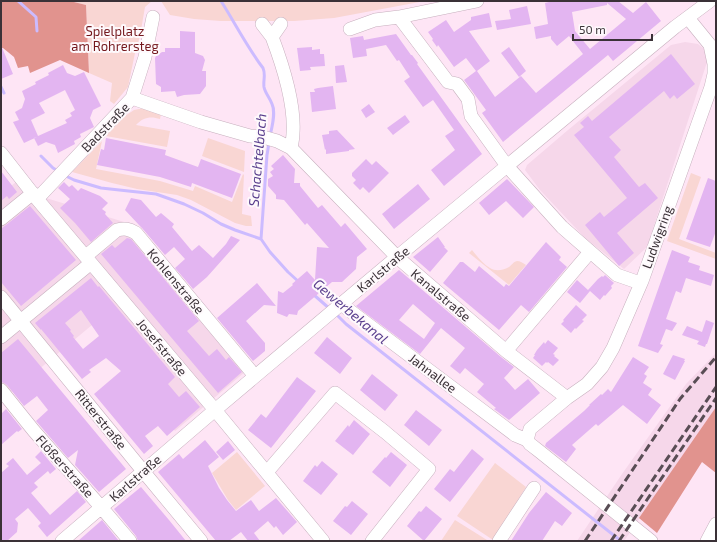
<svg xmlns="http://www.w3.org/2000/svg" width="717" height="542" font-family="'Exo 2',sans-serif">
	<rect width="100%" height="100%" fill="#fee5f5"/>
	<!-- built -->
	<path fill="#f6d7ea" d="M685 42 698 44 705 50 708 59 647 247 624 269 585 238 540 190 525 170 527 165 568 130 671 45Z
		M21 178 33 194 134 225 252 366 175 431 92 325 1 401V194Z
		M716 353V407L624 541H577L622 474 686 384Z"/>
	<!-- green -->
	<path fill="#f9d6d3" d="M70 1H152L145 7 140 36 135 53 128 87 114 104 110 101 112 83 89 73 86 5Z
		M161 1H425L334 18 294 21H221L194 19 170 15Z
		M144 108 161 114 160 119C151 116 143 117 136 125L170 131 167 147 106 136 125 116 134 110Z
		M208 138 245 151 244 172 202 156Z
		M102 141 96 169 160 181 193 191 195 186 232 202 243 174 244 175 242 214 251 216 252 226H246L235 223 191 200 177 195 137 189 112 183 72 172Z
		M691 173 701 177 679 239 716 253V259L667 241Z
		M472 250C477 256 483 264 490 268 496 272 504 270 509 267 512 265 513 262 517 261 520 261 523 263 526 265L509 285 469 253Z
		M237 452 265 486 236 510 228 500 212 473Z
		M495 463 526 487 493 540 457 516Z
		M455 520 487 540V541H441Z"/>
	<!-- forest -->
	<path fill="#e1938e" d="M1 1H70L86 5 89 73 60 60 30 73 28 66 18 68 14 57 3 48H1Z
		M716 407V473L702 462 657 533 639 518Z"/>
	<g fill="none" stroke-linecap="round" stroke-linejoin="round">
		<!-- stream -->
		<path stroke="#cbf" stroke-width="3" d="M18 1 36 17 37 31
			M221 1C235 23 247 47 263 68 266 75 263 80 264 87 265 93 270 98 272 104 276 112 272 127 270 136
			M1 87 4 93
			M41 156 53 168 58 171
			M64 175 74 180 101 188 156 194 184 204 203 213 221 224 235 230 261 239 270 252 288 272 299 282
			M261 239 267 155 269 143
			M314 295 330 309
			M335 313 346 324 621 541"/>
	</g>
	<!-- building -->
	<path fill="#e3b5f1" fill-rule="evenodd" d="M553 1H618L633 13 646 2 661 21 613 61 608 55 503 142 482 113 486 110 464 80 476 71 466 58 454 67 438 45 437 47 432 40 433 39 428 32 446 20 454 32 471 20V17L489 13 492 27 469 31 490 61 477 71 495 97 521 76 536 93 583 54 569 36 557 46 551 39V36L536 39 534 27 548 24 545 3ZM607 3 626 19 590 49 575 31 572 12 607 5Z
		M527 6 531 24 497 30 495 21 511 19 509 10Z
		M180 31 195 32V53L203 56 205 60 202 71H206V86L200 94 184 95 177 97 175 91 161 92V87L156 84 155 58 156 56 162 52H165V48H180Z
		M396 34 411 55H412L418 63 417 64 482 154 444 186 431 170 455 150 445 136 454 130 433 100 423 107 404 81 410 77 399 60 397 61 386 45 366 49 367 56 353 58 350 38 363 36 364 40Z
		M1 45 13 74 1 79Z
		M312 47V50L320 49V54H324L325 66 310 67 311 70 300 71 297 48Z
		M509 47 526 71 519 77 501 53Z
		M671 54 695 84 677 99 674 95 670 99 664 91 609 137 621 150 614 157 639 187 645 183 658 198 617 233 634 253 619 266 585 225 600 212 604 217 627 198 574 135 584 127 580 123 588 116 592 121Z
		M63 65 67 73 75 76 84 72 101 106 93 110 90 118 94 127 80 134 81 137 74 141 75 144 58 153 55 145 46 142 38 146 34 138 37 137 24 143 13 122 19 120 15 112 22 108 25 99 22 91 36 84 35 82 49 75 48 73ZM65 90 75 110 70 113 72 116 65 120 67 123 38 136 31 120 45 113 39 103Z
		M344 65 347 82 336 83 335 66Z
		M333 86 336 109 312 112 310 92H315L314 89 318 88Z
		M369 104 375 112 366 118 361 110Z
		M405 115 410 122 393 135 387 128Z
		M337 130 355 149 349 150V151L326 154V149L325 150 322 135 329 134V131Z
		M106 138 166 150 165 155 198 167 201 159 241 174 232 198 192 183 191 187 160 177 97 165 101 149 104 150Z
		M283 155 295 169 294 183H300V186L318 208 322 205 341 227 345 223 367 249 357 257 356 269 342 282H332L298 311 297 315 289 314 287 317 277 313 278 291 283 293 293 285 292 284 307 271 315 280 317 247 329 248 307 223 305 225 284 200 276 199V195L268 186V179L273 176 270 172 274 169 271 166Z
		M366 159 372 165 376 161 389 173 369 193 363 187 360 190 353 183 356 180 352 176V173Z
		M1 171 17 192 9 199 7 196 1 201Z
		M708 178 716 181V231L710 247 686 239Z
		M507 179 534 207 523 218 506 201 489 215 479 203Z
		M64 182 69 187 72 185 78 191 81 188 100 196 108 203 102 209 106 212 105 214 113 223 91 242 75 223 60 208 70 199 58 188Z
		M418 184 430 199 394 229 382 214Z
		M131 198 141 200 156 217 161 213 174 224 172 227 192 251 199 245 213 258 226 244 231 236 240 240 207 277 193 289 175 268 185 259 174 247 165 255 142 228 139 225 125 210Z
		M30 206 76 260 21 306 1 282V229Z
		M438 237 445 247H444L448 251 430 272 413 257Z
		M127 238 131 239 199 321 187 331 209 356 217 349 226 360 229 357 242 372 218 393 101 254 112 245 115 248Z
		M546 242 561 257 559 260 567 267 529 312 521 305 499 330 443 283 460 262H463L475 272 479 266 504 287 506 284 509 286Z
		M672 250 690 257 688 262 700 266 699 270 714 275 711 286 686 278 681 293 676 291 666 319 677 323 672 331 666 329 660 344 663 345 658 353 638 346Z
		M399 270 501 357 514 367 504 378 515 390 528 379 540 393 509 420 494 409 496 408 477 392 484 384 465 368 460 374 450 366 465 348 441 328 420 354 356 306ZM413 304 435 323 424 339 399 320Z
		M605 275 614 283 611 286 612 288 605 296 604 295 600 300 590 291 580 303 567 292 577 280 588 290 598 279 602 276 603 277Z
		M91 278 98 287 99 286 175 377 168 384 179 397 186 391 200 407 167 436 158 426 145 436 153 446 144 454 94 394 121 371 106 358 89 370 91 372 82 379 41 329V330L35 323ZM81 310 99 336 83 349 73 337 74 336 70 331 71 330 65 323Z
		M257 283 276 306 264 305 246 321 265 343V351L253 361 217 318Z
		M576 305 587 315 582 320 584 321 576 329 575 328 571 333 561 324 564 321 563 320Z
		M706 320 714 323 707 344H706L705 347 697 344 699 341 682 335 687 326 702 332Z
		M327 337 352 358 340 374 314 353Z
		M18 339 126 469 99 492 75 465 78 450 68 458 36 421 48 410 37 396 24 406 7 385 4 383 1 382V353Z
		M548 340 558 348 553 354 555 355 554 356 559 360 553 366 548 362 547 363 546 362 542 366 533 358 535 355H534L537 350 544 342 545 344Z
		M673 355 685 359 684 361H685L675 380 663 374Z
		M633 357 649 367 644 374 647 376 643 383 652 389 648 395 661 405 647 424 623 405 598 426 596 424 572 445 576 449 566 462 545 446 546 443 584 411 590 405H589L601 394 602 395 608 389 611 392Z
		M372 374 398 395 385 411 360 390Z
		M297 377 316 391 271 448 248 430 261 414 266 418Z
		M6 409 22 429 18 432 17 431 1 445V414Z
		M416 410 442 430 429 446 404 425Z
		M354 420 370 434 353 455 335 441 348 425 349 427Z
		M205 440 219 457 208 466 219 488 227 500 236 511 251 500 259 511 276 498 297 522 283 535 276 526 274 528 268 521 254 533 260 541H248L241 532 229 541H216L158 472 179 454 183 459Z
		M228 441 235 450 223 460 216 452Z
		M472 449 484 459 450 502 434 489 450 469 454 472Z
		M41 451 56 469 50 474 48 471 34 483 38 487 31 493 50 515 77 491 86 502 47 537 38 526 41 523 28 508 15 519 18 523 17 532 7 541H1V473L9 466 6 464 13 458 27 475 41 463 35 457Z
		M391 452 407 465 390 487 372 472 385 457 386 458Z
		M322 461 338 474 321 495 303 481 315 465 317 467Z
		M141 487 169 520 186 541H138L136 536 114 509Z
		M546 492 572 513 562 526 555 521 542 541H511L529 513Z
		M352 501 368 514 351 535 333 521 345 506 347 507Z
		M426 506 442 519 424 541 407 526 419 511 421 512Z
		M102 520 119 541H78Z"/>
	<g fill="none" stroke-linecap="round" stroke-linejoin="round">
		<!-- minor casing -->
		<g stroke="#c7b0be" stroke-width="14">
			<path id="minor" d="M399 17 448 82 457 84 468 99 471 116 507 166 562 227 617 275 640 283
				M262 24 272 37 281 24
				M350 29 375 20 399 17 477 1
				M272 37C283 66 295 103 293 133 293 138 292 143 291 148
				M132 98 201 122 250 136 263 137 277 141 291 148 397 257 506 351 567 398
				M1 153 37 199 215 410 323 541
				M37 199 132 98 145 57 153 17
				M1 219 33 193
				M86 256 117 230C125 228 129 229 136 233L255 376
				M1 297 143 471 201 541
				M341 304 515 435 527 440
				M1 337 91 263
				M506 351 590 252
				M1 390 34 431 101 507 130 541
				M267 472 335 393 385 432 429 469 372 541
				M62 541 215 410 397 257 675 27 710 1
				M499 541 534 488
				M651 541 539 451 530 444 527 440 530 429 567 398 587 384 602 367 613 348 642 281 711 87 714 74V64L710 45 688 18
				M707 541 716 524"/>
		</g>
		<!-- minor -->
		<use href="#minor" stroke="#fff" stroke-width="13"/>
		<!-- rail -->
		<path stroke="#594d55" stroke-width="3" stroke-dasharray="8 4" stroke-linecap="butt" d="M585 541 680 399 716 357
			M611 541 716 387
			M619 541 716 398"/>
	</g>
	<g text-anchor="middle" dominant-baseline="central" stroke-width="4" stroke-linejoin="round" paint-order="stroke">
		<!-- park labels -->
		<g font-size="13" fill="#74181d" stroke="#fef9fc">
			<text x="115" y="31">Spielplatz<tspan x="115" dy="15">am Rohrersteg</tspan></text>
		</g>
		<!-- street labels -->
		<g font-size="13" fill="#3a3137" stroke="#fef9fc">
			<text transform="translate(105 127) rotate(-46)">Badstraße</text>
			<text transform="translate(657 237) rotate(-70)">Ludwigring</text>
			<text transform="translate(383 269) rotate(-40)">Karlstraße</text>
			<text transform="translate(176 281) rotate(50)">Kohlenstraße</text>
			<text transform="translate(441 295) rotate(40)">Kanalstraße</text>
			<text transform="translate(162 347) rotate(50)">Josefstraße</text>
			<text transform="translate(433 373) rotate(37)">Jahnallee</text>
			<text transform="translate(101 419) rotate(51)">Ritterstraße</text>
			<text transform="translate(65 466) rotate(48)">Flößerstraße</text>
			<text transform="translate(135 478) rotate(-41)">Karlstraße</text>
		</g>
		<!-- water labels -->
		<g font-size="14" font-style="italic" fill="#593e8d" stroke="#fef9fc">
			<text transform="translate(257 160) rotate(-85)">Schachtelbach</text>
			<text transform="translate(351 311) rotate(40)">Gewerbekanal</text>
		</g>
	</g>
	<!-- border -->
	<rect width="717" height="542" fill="none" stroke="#3a3137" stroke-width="4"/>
	<!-- scale -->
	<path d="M573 34v6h79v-6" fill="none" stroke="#3a3137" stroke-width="2"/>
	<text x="579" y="34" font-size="12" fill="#3a3137" stroke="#fef9fc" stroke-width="3" paint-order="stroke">50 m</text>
</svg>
